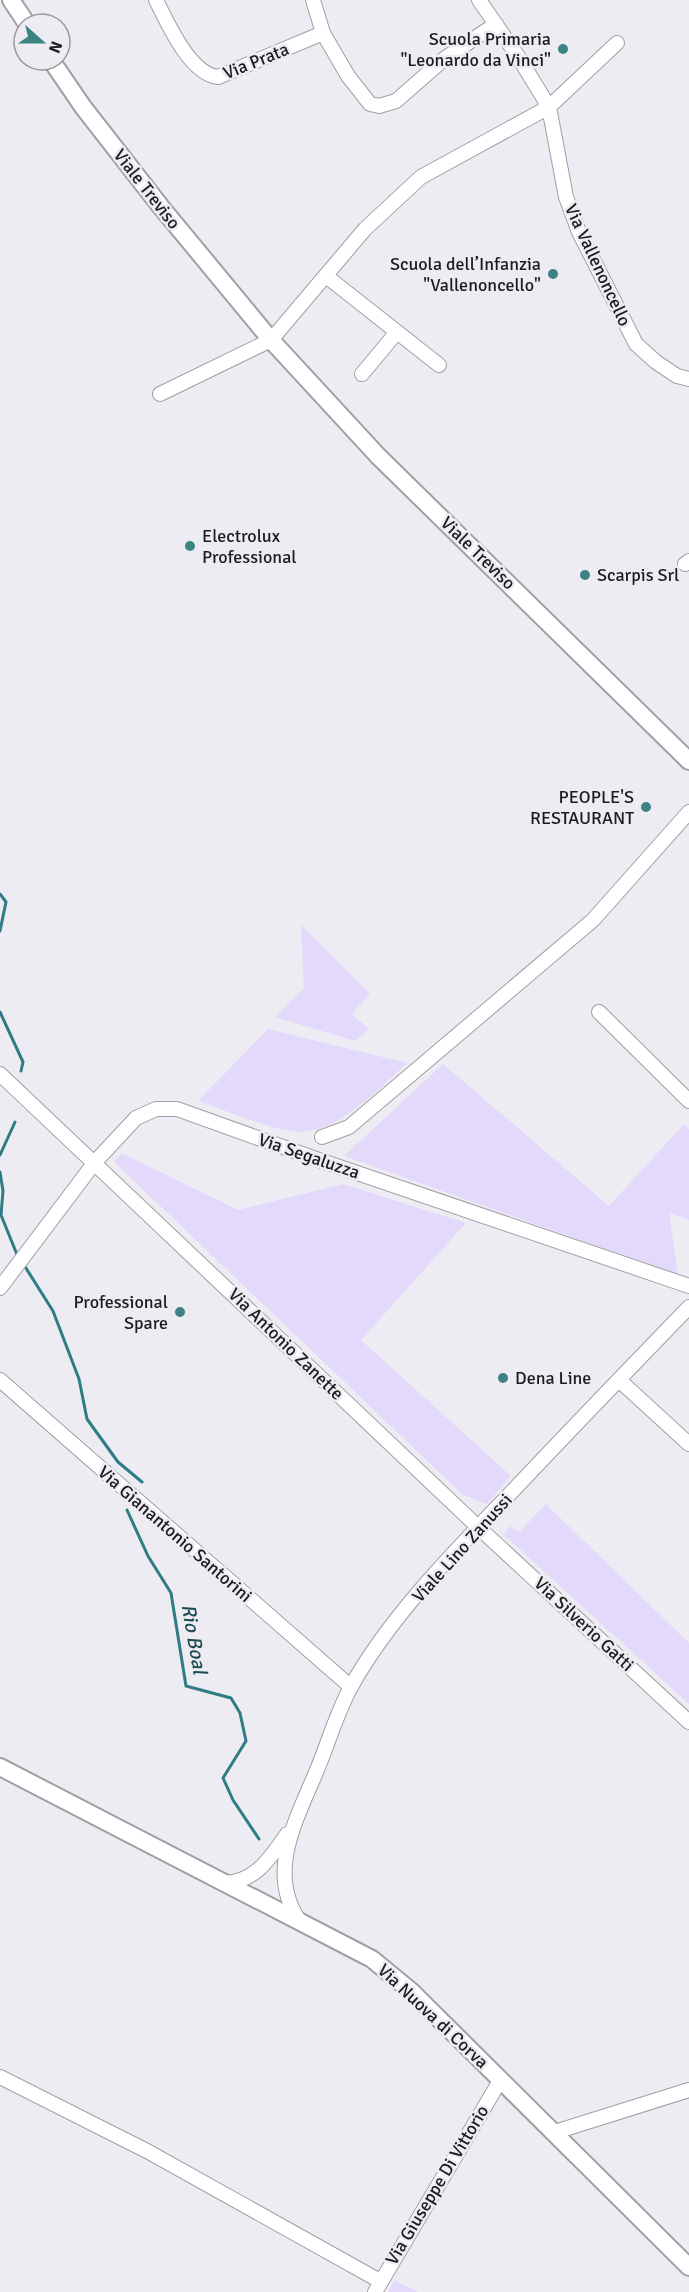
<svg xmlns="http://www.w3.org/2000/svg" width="689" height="2292" font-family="Signika,sans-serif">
	<rect width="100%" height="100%" fill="#eeecf3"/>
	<!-- green -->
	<path fill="#e3dafb" d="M301 925 370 994 352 1014 369 1029 355 1041 275 1017 304 988Z
		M268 1029 407 1063C379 1089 332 1139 291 1131 260 1126 228 1111 198 1101Z
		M443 1064 609 1206 684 1124 689 1129V1220L669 1212 678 1275 344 1156Z
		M122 1153 238 1210 343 1184 466 1223 361 1340 511 1476 487 1504 463 1495 114 1162Z
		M546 1504 689 1643V1704L503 1534 511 1526 519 1532Z
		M394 2280 418 2292H388Z"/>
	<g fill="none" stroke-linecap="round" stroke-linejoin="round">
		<!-- stream -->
		<path stroke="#2e7c86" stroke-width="3" d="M0 894 6 902 0 931
			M0 1012 23 1062 21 1071
			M0 1155 15 1122
			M0 1172 3 1191 1 1215 18 1257
			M24 1265 53 1311 79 1379 87 1419 118 1462 142 1482
			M127 1510 148 1556 171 1593 186 1686 231 1698 240 1713 246 1741 223 1778 233 1800 259 1839"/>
		<!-- minor casing -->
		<g stroke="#a19fa6" stroke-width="16">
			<path id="minor" d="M156 0C168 24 190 74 218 77L323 33
				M313 0 323 33 348 76 370 104 379 106 396 101 444 59 496 24
				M479 0 519 58 549 107 566 197 579 232 636 344 656 362 677 376 689 379
				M326 276 439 365
				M362 374 397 332
				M160 394 271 340 365 229 421 177 549 107 617 43
				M685 564 689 561
				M599 1012 689 1101
				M0 1074 478 1527 689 1722
				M322 1137 349 1127 593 920 689 812
				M0 1288 95 1162 136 1118 156 1109H177L319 1160 689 1286
				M0 1380 351 1687
				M619 1380 689 1444
				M223 1883C255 1883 271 1857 287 1834
				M300 1922C267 1875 294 1824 314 1777 327 1748 336 1713 352 1685 390 1617 453 1553 507 1497 567 1433 628 1370 689 1307
				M0 2077 147 2151 380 2281
				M555 2132 689 2090
				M375 2292 501 2079"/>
		</g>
		<!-- major casing -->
		<g stroke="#a19fa6" stroke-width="20">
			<path id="major" d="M11 0 27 24
				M51 60 83 107 161 207 271 340 378 456 689 761
				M0 1767 372 1959 412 1992 689 2267"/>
		</g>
		<!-- minor -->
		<use href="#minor" stroke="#fff" stroke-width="14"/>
		<!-- major -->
		<use href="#major" stroke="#fff" stroke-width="16"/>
	</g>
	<!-- markers -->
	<g fill="#3c8483" stroke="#eeecf3" stroke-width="2">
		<circle cx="563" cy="49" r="6"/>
		<circle cx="553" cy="274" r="6"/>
		<circle cx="190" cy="546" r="6"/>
		<circle cx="585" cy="575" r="6"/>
		<circle cx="646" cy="807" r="6"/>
		<circle cx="180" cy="1312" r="6"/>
		<circle cx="503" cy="1378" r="6"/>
	</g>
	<g text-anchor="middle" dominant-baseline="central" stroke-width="5" stroke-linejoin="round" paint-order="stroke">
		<!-- poi labels -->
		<g font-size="18" fill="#1c1b1e" stroke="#eeecf3" text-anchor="end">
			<text x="551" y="39">Scuola Primaria<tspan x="551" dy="21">"Leonardo da Vinci"</tspan></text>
			<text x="541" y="264">Scuola dell’Infanzia<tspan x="541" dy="21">"Vallenoncello"</tspan></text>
			<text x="202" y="536" text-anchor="start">Electrolux<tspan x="202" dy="21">Professional</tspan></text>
			<text x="597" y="575" text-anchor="start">Scarpis Srl</text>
			<text x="634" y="797">PEOPLE'S<tspan x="634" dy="21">RESTAURANT</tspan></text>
			<text x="168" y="1302">Professional<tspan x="168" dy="21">Spare</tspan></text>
			<text x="515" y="1378" text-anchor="start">Dena Line</text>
		</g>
		<!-- street labels -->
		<g font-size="18" fill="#1c1b1e" stroke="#eeecf3">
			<text transform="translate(256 61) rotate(-22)">Via Prata</text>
			<text transform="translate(147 189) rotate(52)">Viale Treviso</text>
			<text transform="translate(598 265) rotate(65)">Via Vallenoncello</text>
			<text transform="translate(478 553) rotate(44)">Viale Treviso</text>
			<text transform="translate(309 1156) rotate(19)">Via Segaluzza</text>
			<text transform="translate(286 1344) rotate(44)">Via Antonio Zanette</text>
			<text transform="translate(175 1534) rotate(41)">Via Gianantonio Santorini</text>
			<text transform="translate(462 1548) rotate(-48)">Viale Lino Zanussi</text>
			<text transform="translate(584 1624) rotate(43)">Via Silverio Gatti</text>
			<text transform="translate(433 2016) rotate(43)">Via Nuova di Corva</text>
			<text transform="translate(437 2185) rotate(-59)">Via Giuseppe Di Vittorio</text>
		</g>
		<!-- water labels -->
		<g font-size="20" font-style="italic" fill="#1c4b51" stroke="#eeecf3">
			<text transform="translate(194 1639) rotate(80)">Rio Boal</text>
		</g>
	</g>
	<!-- north arrow -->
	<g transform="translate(42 42) rotate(111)"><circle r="28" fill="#eeecf3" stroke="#9a989e" stroke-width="1.5"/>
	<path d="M0-4.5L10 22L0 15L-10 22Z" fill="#3c8483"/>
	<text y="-9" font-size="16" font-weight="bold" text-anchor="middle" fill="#1c1b1e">N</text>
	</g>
</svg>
